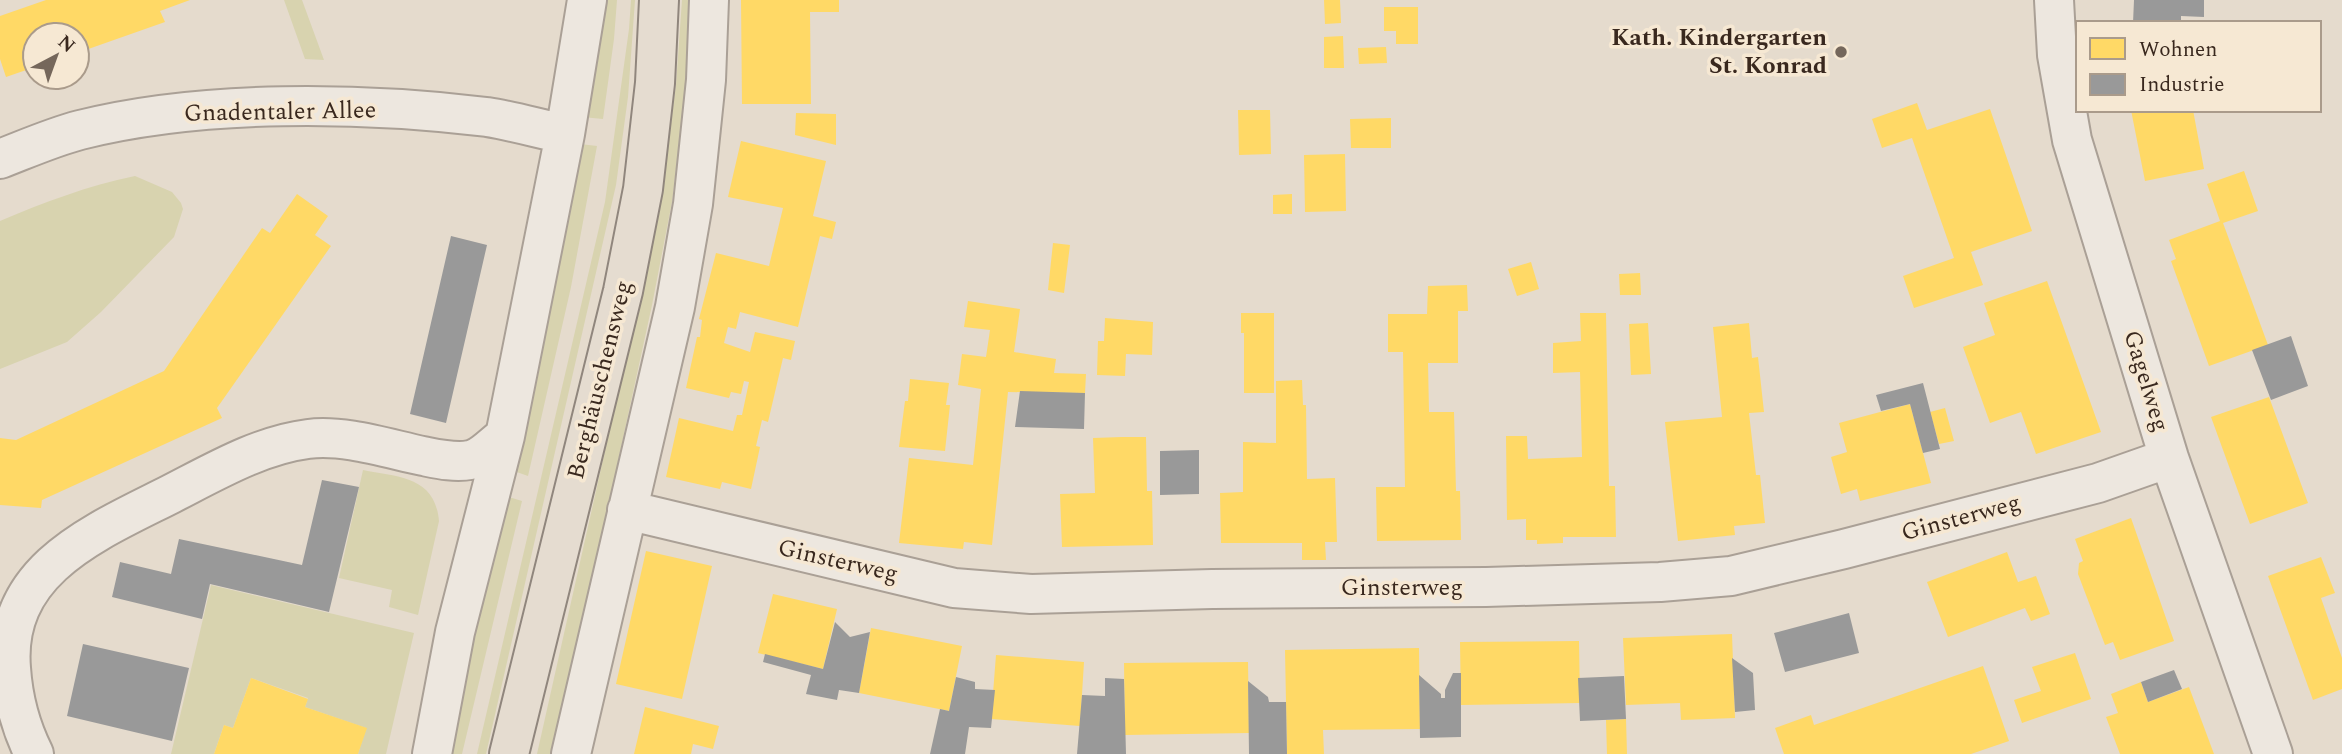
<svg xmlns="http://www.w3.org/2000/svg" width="2342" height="754" font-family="Spectral,serif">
	<rect width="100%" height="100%" fill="#e5dbcd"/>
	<!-- green -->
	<path fill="#d8d3af" d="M284 0H302L324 60 305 59Z
		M597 0H617L614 39 603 119 582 117Z
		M631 0H635L628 97 616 185 486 754H477L605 202 629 29Z
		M682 0H691L686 84 672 202 652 305 607 512 550 754H537L661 201 676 85Z
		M580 144 597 146 571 287 528 476 511 470Z
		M135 176 172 192 181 203 183 209 174 237 101 312 67 342 0 369V221C45 202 87 186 135 176Z
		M363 470C398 477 435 476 439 521L418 615 389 607 392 590 339 578Z
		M502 495 522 501 462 754H443Z
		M211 585 414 633 386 754H358L366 728 305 707 308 698 251 678 233 728 224 725 214 754H171Z"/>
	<!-- homes -->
	<path fill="#ffd966" d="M46 0H190L160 11 165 22 77 53V35H35V67L6 77 0 59V16Z
		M741 0H839V12H810L811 104H742Z
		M1324 0H1340L1341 23 1325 24Z
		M1384 7H1418V44H1396V31H1384Z
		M1343 36 1344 68H1324V37Z
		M1386 47 1387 63 1359 64 1358 48Z
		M1917 103 1927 130 1990 109 2032 231 1971 252 1983 285 1914 308 1903 276 1954 258 1912 138 1882 148 1872 119Z
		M1238 110H1270L1271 154 1239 155Z
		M2131 110H2193L2204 169 2145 181Z
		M796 113 836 114V145L795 135Z
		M1391 118V148H1351L1350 119Z
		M741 141 826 161 813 216 836 222 832 239 820 236 798 327 740 312 736 329 728 327 724 343 750 352 755 332 795 341 791 360 783 358 768 422 762 420 756 446 760 447 751 489 722 482 720 489 666 477 679 418 733 431 737 415H742L749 382 744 381 741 394 731 392 729 398 686 388 697 337H700L702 320 699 319 716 253 769 266 783 208 728 197Z
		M1345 154 1346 211 1305 212 1304 155Z
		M2244 171 2258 211 2223 223 2268 345 2209 366 2171 261 2176 259 2169 240 2220 221 2207 184Z
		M297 194 328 216 315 235 331 246 217 408 222 418 42 500 41 508 0 505V438L16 440 164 371 262 228 270 233Z
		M1292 194V214H1273V195Z
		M1053 243 1070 245 1064 293 1048 290Z
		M1531 262 1539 289 1517 296 1508 269Z
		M1640 273 1641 295H1620L1619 274Z
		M2047 281 2101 432 2036 454 2021 412 1990 423 1963 347 1995 335 1984 303Z
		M1467 285 1468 311H1458V363H1428L1429 412H1454L1456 491H1460L1461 540 1377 541 1376 487H1405L1403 352H1388V314H1427L1428 286Z
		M968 301 1020 309 1014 352 1056 359 1054 373 1086 374 1085 393 1008 392 992 545 964 542 963 549 899 543 909 458 973 465 981 389 958 385 962 354 986 357 990 330 964 327Z
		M1241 313H1274V393H1244V333H1241Z
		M1580 313H1606L1609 486H1615L1616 537H1563V543L1537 544V540H1526V519L1507 520 1506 436H1527L1528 459 1582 457 1580 372 1553 373V343L1581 341Z
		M1105 318 1153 322 1152 355 1126 354 1125 376 1097 375 1098 341H1104Z
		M1648 323 1651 374 1631 375 1629 324Z
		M1749 323 1752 358 1758 357 1764 412 1749 413 1756 475H1760L1765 523 1734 526 1735 535 1678 541 1665 422 1722 417 1713 327Z
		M910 379 949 383 946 405H950L945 451 899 447 905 401H908Z
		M1302 380 1303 405H1306L1307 479 1335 478 1337 542H1325L1326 560H1302V543H1221L1220 493 1243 492V442L1276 443V381Z
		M2269 397 2308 503 2250 524 2211 417Z
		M1910 404 1931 483 1860 501 1857 489 1841 494 1831 457 1847 452 1839 423Z
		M1945 408 1954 441 1939 444 1930 412Z
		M1122 437H1146L1147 491H1152L1153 545 1062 547 1060 494 1095 493 1093 438Z
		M2131 518 2174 641 2120 660 2113 642 2105 645 2078 574 2079 563 2083 561 2075 539Z
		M646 551 712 566 682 699 616 684Z
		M2007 552 2018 582 2036 576 2050 614 2031 621 2025 608 1948 637 1927 582Z
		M2321 557 2335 593 2321 598 2342 658V689L2313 700 2268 576Z
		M773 594 837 609 823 669 758 653Z
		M871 628 962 646 949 711 859 693Z
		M1732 634 1735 718 1681 720 1680 703 1626 705 1623 638Z
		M1579 641 1580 703 1461 705 1460 642Z
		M1419 648 1420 729 1323 730 1324 754H1287L1285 650Z
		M2075 653 2091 699 2022 723 2014 700 2041 691 2032 667Z
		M996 655 1084 662 1080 726 991 719Z
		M1248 662 1249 733 1125 735 1124 663Z
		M1983 666 2009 741 1971 754H1784L1775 728 1811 715 1814 725Z
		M251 678 308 699 305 707 367 728 358 754H214L224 725 233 728Z
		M2141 682 2148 702 2189 687 2214 754H2120L2106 717 2118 713 2111 694Z
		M645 707 719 726 713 749 693 744 691 754H634Z
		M1626 719 1627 754H1607L1606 720Z"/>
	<!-- industry -->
	<path fill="#999" d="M2134 0H2204V17L2181 16V23H2133Z
		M451 236 487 245 446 423 410 414Z
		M2291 336 2308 386 2271 400 2252 350Z
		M1923 383 1940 449 1923 453 1910 404 1881 411 1876 395Z
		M1020 391 1085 393 1084 429 1015 427Z
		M1199 450V494L1160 495V451Z
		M322 480 359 487 329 612 210 584 202 619 112 597 120 562 171 574 179 539 302 565Z
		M1849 613 1859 653 1785 672 1774 633Z
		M835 622 850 637 870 632 859 693 839 690 837 700 806 694 811 675 763 662 765 654 823 669Z
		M83 644 189 668 172 741 67 716Z
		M1732 658 1753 673 1755 710 1735 712Z
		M2174 670 2182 689 2148 702 2141 682Z
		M1453 673H1461V737L1420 738 1419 675 1441 694V698H1445V690Z
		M1624 676 1626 719 1580 721 1578 678Z
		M956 677 975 682V689L995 690 991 728 969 727 965 754H930L940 709 949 711Z
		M1105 678 1124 679 1126 754H1077L1082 695 1105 696Z
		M1248 681 1268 697 1269 702H1286L1287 754H1249Z"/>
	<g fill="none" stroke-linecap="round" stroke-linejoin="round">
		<!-- minor casing -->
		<g stroke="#aaa096" stroke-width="42">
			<path id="minor" d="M2054 0 2057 55 2072 140 2169 458 2273 754
				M0 159C26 149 53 137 80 130 204 99 361 102 487 117 513 121 540 129 565 134
				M627 510 954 588 1031 594 1212 589 1486 587 1660 582 1731 576 1844 549 2098 483 2169 458
				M34 754C20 726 13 698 11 668 3 569 96 532 171 494 214 472 260 445 308 439 343 434 389 449 423 456 438 459 455 463 470 460 482 458 495 443 505 436
				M432 754 455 632 505 436 565 134 587 0
				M571 754 675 307 693 204 706 80 709 0"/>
		</g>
		<!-- major casing -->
		<g stroke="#90867d" stroke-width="42">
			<path id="major" d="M509 754 623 291 643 189 655 83 659 0"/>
		</g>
		<!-- minor -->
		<use href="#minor" stroke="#ede7df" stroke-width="38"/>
		<!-- major -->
		<use href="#major" stroke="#e5dcd0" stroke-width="38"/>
	</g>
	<!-- markers -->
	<circle fill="#75675b" stroke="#f6e8d3" stroke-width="2.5" cx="1841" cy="52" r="7"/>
	<g text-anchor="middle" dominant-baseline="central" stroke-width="7" stroke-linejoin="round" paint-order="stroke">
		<!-- poi labels -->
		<g font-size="24" font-weight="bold" fill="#39281e" stroke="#f6e8d3" text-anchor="end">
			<text x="1827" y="38">Kath. Kindergarten<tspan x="1827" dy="28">St. Konrad</tspan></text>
		</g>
		<!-- street labels -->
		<g font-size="24" fill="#39281e" stroke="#f6e8d3">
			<text transform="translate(280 112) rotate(-1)">Gnadentaler Allee</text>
			<text transform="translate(600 380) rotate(-76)">Berghäuschensweg</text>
			<text transform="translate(2146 381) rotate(73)">Gagelweg</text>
			<text transform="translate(1961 518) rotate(-15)">Ginsterweg</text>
			<text transform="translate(838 561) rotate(13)">Ginsterweg</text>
			<text x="1402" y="588">Ginsterweg</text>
		</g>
	</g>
	<!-- legend -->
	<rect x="2076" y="21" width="245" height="91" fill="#f6e8d3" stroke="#aa9b8b" stroke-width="2"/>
	<rect x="2090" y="38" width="35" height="21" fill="#ffd966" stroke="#aa9b8b" stroke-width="2"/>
	<text x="2139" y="56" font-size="21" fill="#39281e">Wohnen</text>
	<rect x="2090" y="74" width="35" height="21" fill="#999999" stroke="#aa9b8b" stroke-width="2"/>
	<text x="2139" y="91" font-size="21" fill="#39281e">Industrie</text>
	<!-- north arrow -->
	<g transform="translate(56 56) rotate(41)"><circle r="33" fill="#f6e8d3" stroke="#aa9b8b" stroke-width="2"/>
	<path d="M0-5L12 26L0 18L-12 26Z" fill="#75675b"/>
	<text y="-10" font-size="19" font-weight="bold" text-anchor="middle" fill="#39281e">N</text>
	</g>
</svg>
